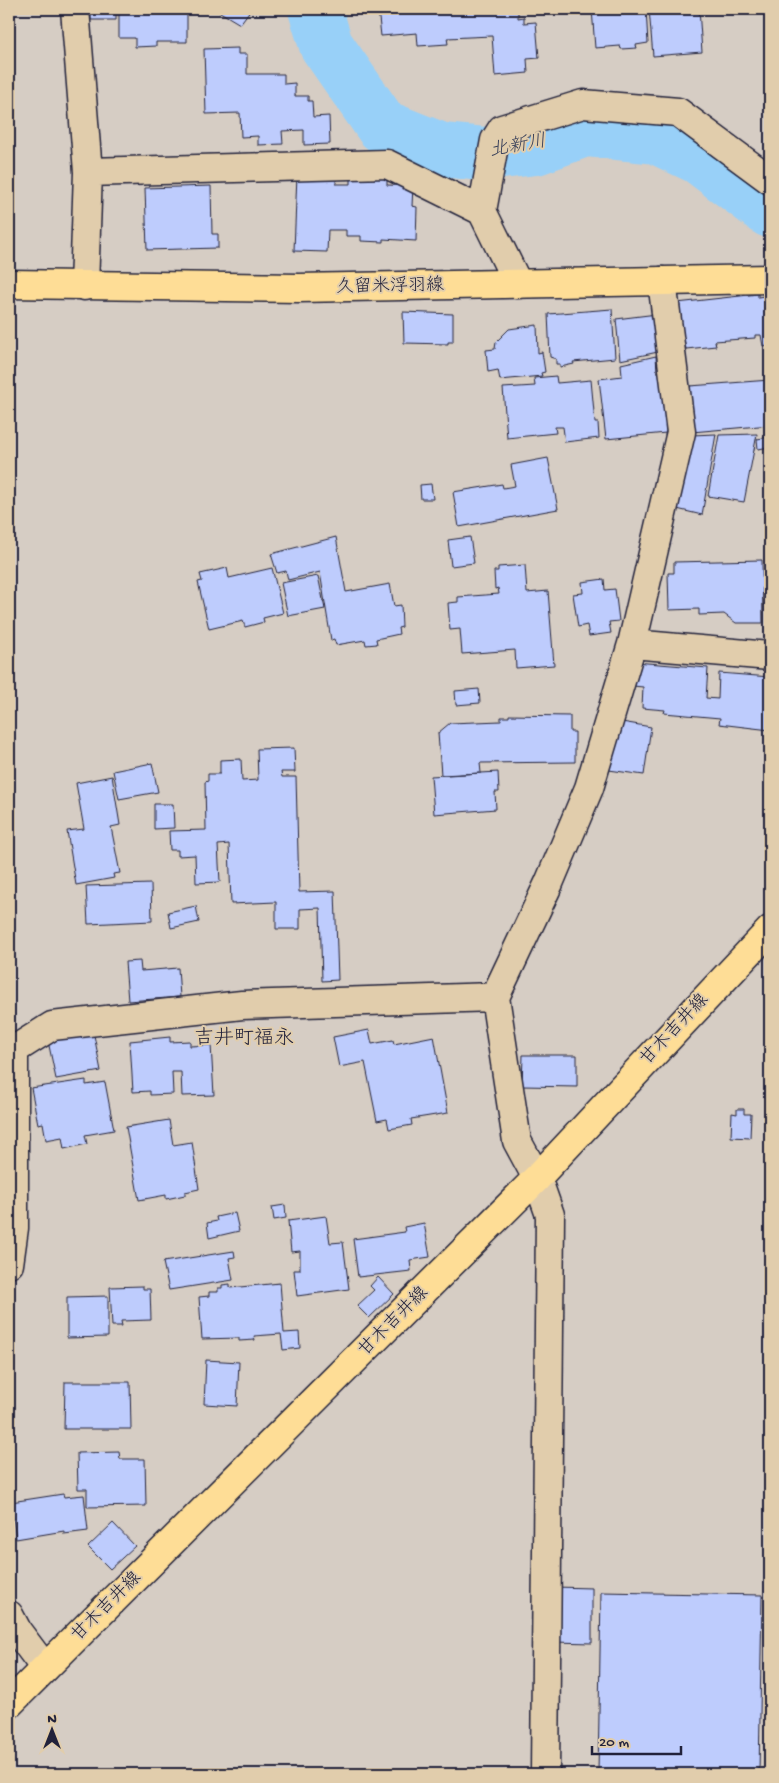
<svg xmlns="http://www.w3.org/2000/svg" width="779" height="1783" font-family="'Gochi Hand','Klee One',sans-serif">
	<rect width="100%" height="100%" fill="#d6cdc4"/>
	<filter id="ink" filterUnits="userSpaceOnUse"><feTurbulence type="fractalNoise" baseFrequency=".02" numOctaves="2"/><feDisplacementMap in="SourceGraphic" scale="10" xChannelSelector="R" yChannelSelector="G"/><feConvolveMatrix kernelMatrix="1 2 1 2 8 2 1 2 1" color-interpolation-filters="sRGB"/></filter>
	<g filter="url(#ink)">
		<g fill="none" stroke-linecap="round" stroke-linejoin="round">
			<!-- river -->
			<path stroke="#98d0f8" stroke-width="54" d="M315 9 326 45 382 126 442 150 484 154 536 148 585 130 656 137 700 158 770 211"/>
		</g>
		<!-- building -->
		<path fill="#beccfd" stroke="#22223b" d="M91 9H116V20H91Z
			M119 9H187V42H156V46L135 47V38H119Z
			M215 9H251L240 24Z
			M378 9H518V18L524 17V23L536 22 539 58 527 59 528 73 495 76 492 36 447 38 448 44 418 46 417 33 381 36Z
			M592 9H646L648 43 636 45 637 48 621 49 620 46 595 48Z
			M649 9H699L702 52 653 56Z
			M238 48V54H247V74H284V84L295 83V96H308V101H312L313 117 329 116 330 144 304 145V130L282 131 283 144 258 145V136L241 137 240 113 206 114 204 49Z
			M297 174 336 175V184H351V175L387 177V185L413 186 412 206 417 207 416 241 383 239V242L361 241V236H346V230H328L327 252 294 251Z
			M211 186 212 234H218V248L147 250 145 188Z
			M758 294V297L770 295V345L763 346 761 335H755V338L715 341 716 346 686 349 677 303Z
			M612 309 615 358 573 362 574 364 560 367V364H556V359L550 357 548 314Z
			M403 312 453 314V342H448V344L404 343Z
			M657 314 658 352 620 360 616 319Z
			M537 325 538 353 542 352 545 372 541 373 542 376 500 380 498 370 488 372 486 350 495 349 496 342 509 329Z
			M656 356 657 372H664L670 423H666V433L606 439 599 379 622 376 621 364Z
			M556 376 557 383 591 380 595 423H598L599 438 565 442 563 427H555L556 433 507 438 503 388 535 386 534 378Z
			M770 380V425L692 432 690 386Z
			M716 434 702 515 677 509 692 435Z
			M757 434 744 502 708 496 719 435Z
			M770 437V447L758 449 757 439Z
			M548 458 558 509 459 527 453 492 502 484 503 488 515 486 511 465Z
			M431 484 433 499H421L420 485Z
			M336 537 346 592 390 584 394 606 401 605 402 627 398 628 399 634 376 639 377 644 366 645 365 640 336 645 334 639 331 640 320 572 288 580 286 571 277 573 271 554Z
			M470 537 474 563 451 566 448 540Z
			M762 560 763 623H736L724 614 699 615V609L669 610 668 573H674V562Z
			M525 565 527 593 548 591 554 665 516 668 515 650 462 654 460 629 450 630 448 603 458 602V597L499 594 498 588 495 589 494 571H498V567Z
			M227 568 229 578 272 568 283 613 263 618 264 622 245 627 243 621 209 629 198 582 202 581 200 574Z
			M318 576 325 609 288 616 281 583Z
			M604 579 605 590 615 589 619 621 609 622 611 633 589 636 587 625 578 627 573 594 583 593 582 582Z
			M635 662 708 668 706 698 718 699 719 673 770 677V730L719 724 720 718 664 713 665 710 642 708 643 687 633 686Z
			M479 689 480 703 456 705 455 691Z
			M509 715 570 716V732H575V762L480 763 481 773 441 775 438 733 450 723 501 721V717H509Z
			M616 721 651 727 644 775 609 770Z
			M294 748 295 772H281L282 777H296L299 892 335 891 338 980 322 981 320 908 300 909V929H276V902L231 904 229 844 218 845 220 882 196 883 195 855 178 856V850H170L169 831 206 830 205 782 208 781V774H220V760L241 759 242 781 258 780 257 749Z
			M152 763 158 792 119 799 113 771Z
			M498 772 499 792H495L496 809 434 814 431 776Z
			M112 776 120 825 111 827 120 873 113 874 114 878 76 885 67 831 84 829 76 783Z
			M154 804H173L174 828 154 829Z
			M151 884 152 921 88 924 86 886Z
			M196 906 199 922 171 928 168 912Z
			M140 961 141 971 178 968 180 997 128 1001 125 962Z
			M93 1030 101 1071 56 1079 48 1041Z
			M369 1030 372 1044 393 1040 394 1044 434 1036 448 1113 411 1119 412 1125 389 1129 387 1119 377 1121 365 1062 339 1067 333 1037Z
			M170 1037V1042L190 1041V1046L211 1045 214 1095 182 1096 181 1072H172L173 1094 150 1095V1091L133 1092 130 1041Z
			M523 1055H577V1087L522 1086Z
			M86 1080V1085L105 1082 114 1130 85 1135 87 1144 64 1149 62 1137 46 1140 43 1123 38 1124 31 1088Z
			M767 1084H770V1126H768Z
			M737 1109H744V1114H751L750 1138 731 1137 732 1113 737 1114Z
			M169 1120 173 1145 192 1142 199 1189 185 1192V1195L166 1199V1195L139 1200 126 1127Z
			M285 1205 286 1218 274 1220 272 1207Z
			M235 1213 239 1231 209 1238 207 1223 217 1221 216 1217Z
			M326 1216 330 1243 343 1242 349 1289 297 1296 294 1270H300V1251L291 1252 288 1221Z
			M424 1223 430 1257 410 1260 411 1271 358 1277 353 1239 405 1232 404 1227Z
			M234 1251 235 1257 229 1258 233 1280 169 1290 163 1262Z
			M378 1277 394 1294 369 1318 357 1306 374 1290 370 1286Z
			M280 1283 284 1333 299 1332 300 1348 283 1350 281 1334 254 1336 255 1340 239 1341V1338L202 1339 199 1297 209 1296V1292H218V1288H222V1285L230 1284V1288Z
			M143 1286V1289H150L151 1320 121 1321 122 1326H112L110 1287Z
			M108 1296V1337L67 1338V1297Z
			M206 1360 239 1362 237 1406 204 1404Z
			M65 1382H130L131 1429H64Z
			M119 1452 120 1459H145L146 1506 87 1507V1489H78L77 1453Z
			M63 1494 64 1497 84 1495 88 1531 64 1534V1531L16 1539 11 1502Z
			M113 1523 135 1546 110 1569 88 1547Z
			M555 1587 592 1588V1643L554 1642Z
			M601 1592 762 1595 759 1774H598Z"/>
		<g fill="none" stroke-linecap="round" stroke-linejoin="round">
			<!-- minor casing -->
			<g stroke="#22223b" stroke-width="31">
				<path id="minor" d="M75 9 88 172 84 286
					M88 172 387 164 482 211
					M518 284 482 211 495 140 502 129 583 104 678 112 770 180
					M632 644 681 432 662 281
					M9 1264 14 1228V1050L52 1026 242 1005 495 997
					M9 1615 18 1632 45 1668
					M545 1774 550 1215 537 1178 517 1141 495 997 549 883 589 788 632 644 770 656"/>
			</g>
			<!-- major casing -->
			<g stroke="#22223b" stroke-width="31">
				<path id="major" d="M9 284 299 288 770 279
					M9 1704 537 1178 770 930"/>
			</g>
			<!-- minor -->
			<use href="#minor" stroke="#e1cdac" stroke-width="28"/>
			<!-- major -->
			<use href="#major" stroke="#fedd96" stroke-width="28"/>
		</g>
	</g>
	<g text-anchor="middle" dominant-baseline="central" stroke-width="4" stroke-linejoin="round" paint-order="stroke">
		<!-- street labels -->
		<g font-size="18" fill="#22223b" stroke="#e1cdac">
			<text transform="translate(390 287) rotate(-1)">久留米浮羽線</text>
			<text transform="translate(675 1030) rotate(-47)">甘木吉井線</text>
			<text transform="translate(394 1322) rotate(-45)">甘木吉井線</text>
			<text transform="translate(107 1607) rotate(-45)">甘木吉井線</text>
		</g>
		<!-- water labels -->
		<g font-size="19" font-style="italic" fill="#343c57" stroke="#e1cdac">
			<text transform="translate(518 147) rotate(-10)">北新川</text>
		</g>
		<!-- quarter labels -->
		<g font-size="20" fill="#22223b" stroke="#e1cdac">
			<text x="244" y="1039">吉井町福永</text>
		</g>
	</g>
	<!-- margin -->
	<rect width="779" height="1783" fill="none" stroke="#e1cdac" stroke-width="30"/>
	<rect x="15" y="15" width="749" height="1753" fill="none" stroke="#22223b" stroke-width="2" filter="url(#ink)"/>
	<!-- north arrow -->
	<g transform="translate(52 1730)" stroke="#e1cdac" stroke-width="4" paint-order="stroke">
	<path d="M0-4L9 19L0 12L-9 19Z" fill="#22223b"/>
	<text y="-8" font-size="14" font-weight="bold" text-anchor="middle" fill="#22223b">N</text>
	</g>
	<!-- scale -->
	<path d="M592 1746v8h89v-8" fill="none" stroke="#22223b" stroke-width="2.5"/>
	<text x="599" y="1746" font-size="15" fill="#22223b" stroke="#e1cdac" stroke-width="4" paint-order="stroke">20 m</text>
</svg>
